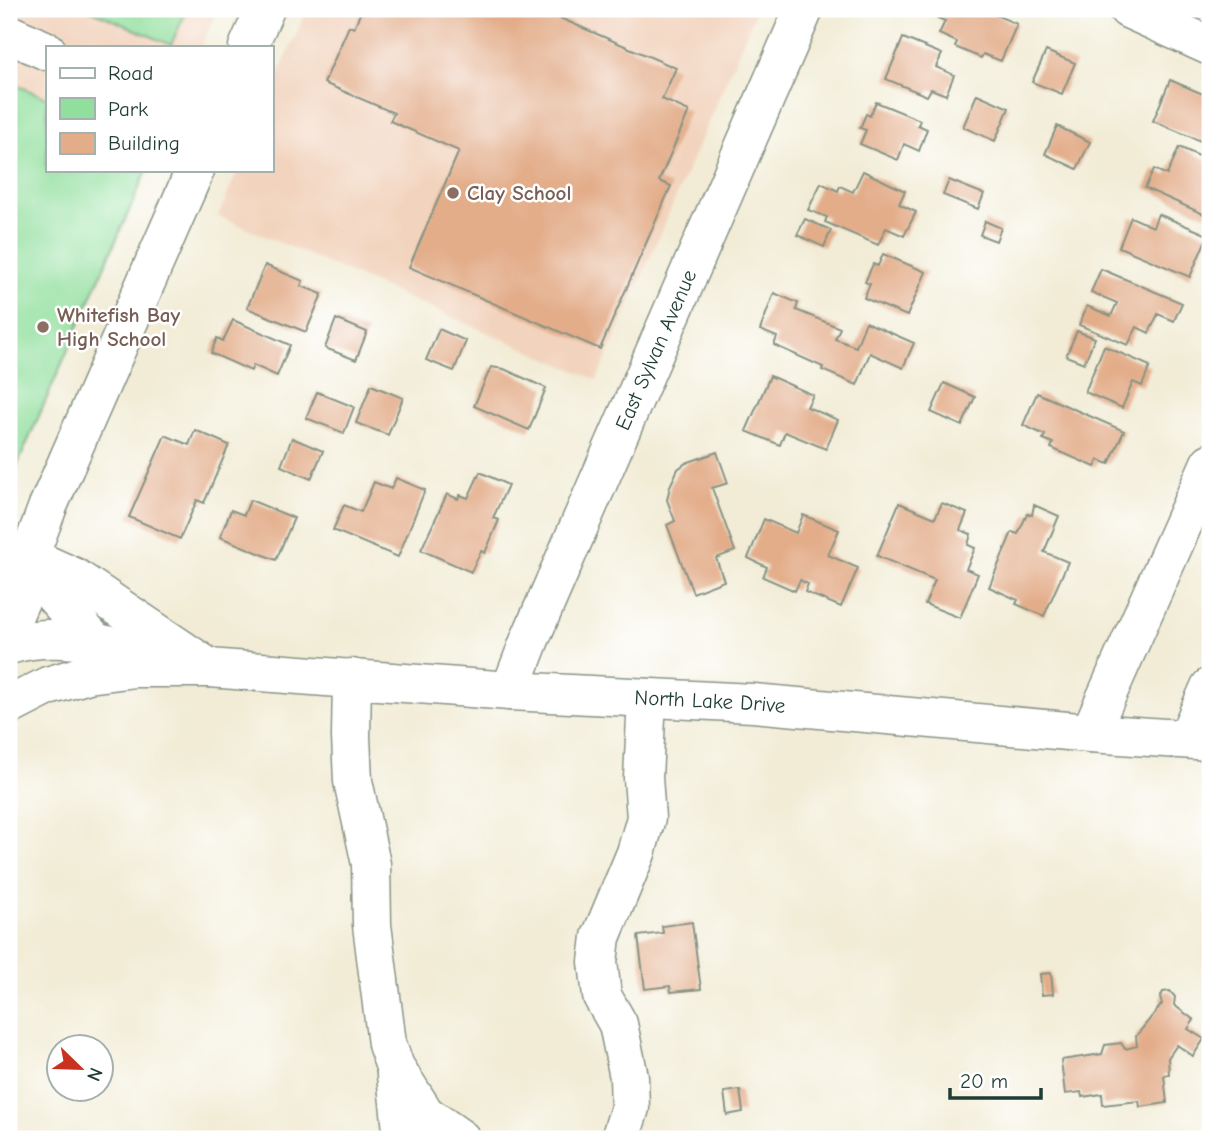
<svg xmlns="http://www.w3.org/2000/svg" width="1219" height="1148" font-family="'Comic Neue',sans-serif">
	<rect width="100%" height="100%" fill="#fff"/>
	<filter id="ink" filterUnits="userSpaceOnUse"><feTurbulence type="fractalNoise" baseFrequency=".0143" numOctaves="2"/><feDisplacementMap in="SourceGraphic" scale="14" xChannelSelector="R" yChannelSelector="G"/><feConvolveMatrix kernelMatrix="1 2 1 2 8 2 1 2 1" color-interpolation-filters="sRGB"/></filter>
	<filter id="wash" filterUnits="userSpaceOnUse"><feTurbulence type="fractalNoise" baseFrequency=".00686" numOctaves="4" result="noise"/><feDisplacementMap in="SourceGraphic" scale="28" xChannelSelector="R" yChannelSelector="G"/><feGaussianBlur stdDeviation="1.57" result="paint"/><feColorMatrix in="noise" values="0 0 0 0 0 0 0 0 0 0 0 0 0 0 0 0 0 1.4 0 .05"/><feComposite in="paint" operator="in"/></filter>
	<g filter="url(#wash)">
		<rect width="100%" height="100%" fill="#f2ecd6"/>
		<!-- built -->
		<path fill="#f2d4be" d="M9 9H218L201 47H47V170H147L9 484Z
			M307 9H757L597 380 218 216 238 170H271V92Z"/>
		<!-- green -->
		<path fill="#91df9d" stroke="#588e68" stroke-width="2" d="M88 9H187L171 45Z
			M9 82 47 98V170H147L9 484Z"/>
		<g id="blocks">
			<!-- building -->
			<path fill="#e3ad8a" d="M362 9H539L676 68 662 99 689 111 659 181 671 186 600 349 409 267 459 151 390 121 394 113 324 83 349 26 354 28Z
				M936 9H981L1017 24 1001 61 983 54 981 58 955 47 957 42 939 34 945 21 933 16Z
				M903 38 942 54 936 67 954 75 946 95 931 89 927 96 886 79Z
				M1046 51 1075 63 1062 94 1032 82Z
				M1170 80 1210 97V145L1153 121Z
				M977 94 1009 108 995 141 963 127Z
				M876 102 920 120 918 125 927 129 919 151 904 144 898 160 860 144 866 130 860 128 866 114 870 116Z
				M1057 126 1090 142 1077 169 1045 154Z
				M1179 147 1210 161V217L1145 188 1154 169 1167 175Z
				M863 171 905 191 899 204 916 212 904 236 886 228 878 245 825 222 827 217 808 210 821 183 838 191 840 186 853 192Z
				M949 180 984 194 978 209 943 195Z
				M1158 214 1208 235 1190 277 1119 247 1131 217 1153 227Z
				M805 219 831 230 824 247 797 235Z
				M985 221 1001 228 996 241 980 235Z
				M883 254 926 272 907 316 864 298 870 284 865 282 873 264 878 266Z
				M265 265 303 281 301 286 322 294 306 332 247 308Z
				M1101 269 1182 303 1174 321 1158 314 1149 333 1137 327 1128 345 1079 325 1087 306 1111 316 1117 303 1091 292Z
				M774 293 798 303 796 310 840 328 835 339 856 347 866 322 914 343 903 368 870 353 857 385 822 370 823 367 774 345 777 337 760 330Z
				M336 319 367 332 356 360 325 348Z
				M233 320 290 345 277 376 253 365 251 371 211 353 217 338 223 341Z
				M439 329 466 341 454 371 426 360Z
				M1077 331 1095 338 1084 363 1066 356Z
				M1104 346 1150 366 1142 386 1133 382 1122 408 1085 392Z
				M491 367 504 369 546 388 529 430 474 406Z
				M770 376 813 395 807 407 838 420 826 449 785 432 780 445 746 431Z
				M944 383 975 397 962 426 931 412Z
				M371 385 403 398 388 435 356 423Z
				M317 392 354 407 344 433 306 418Z
				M1037 393 1124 431 1109 464 1099 460 1095 467 1051 448 1053 443 1043 439 1045 435 1023 425Z
				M195 430 229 445 204 503 197 500 180 539 129 517 165 435 189 445Z
				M292 438 323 451 311 479 281 466Z
				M717 452 728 483 712 488 735 551 716 558 724 581 693 593 667 525 675 521 667 500 670 486 678 469 686 463Z
				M480 472 508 485 493 518 499 520 485 553 481 551 471 572 421 550 447 494 458 499 460 495 468 498Z
				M396 478 425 490 398 557 333 530 344 505 361 512 374 482 391 489Z
				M250 500 294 518 276 560 220 537 231 510 244 515Z
				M899 503 935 518 942 503 967 513 960 530 971 534 968 545 975 548 966 569 978 574 960 618 925 604 935 580 877 556Z
				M1034 505 1059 516 1044 552 1068 562 1044 616 1016 604 1018 600 989 587 1012 532 1018 534 1027 514 1032 515Z
				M803 515 839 530 828 555 858 568 841 607 805 592 808 584 800 580 795 591 763 577 767 567 748 558 764 519 796 533Z
				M692 922 701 989 671 992 670 986 645 989 638 936 663 933 662 926Z
				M1051 973 1053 994 1042 995 1040 974Z
				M1170 991 1175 997 1174 1005 1194 1020 1188 1029 1204 1039 1193 1056 1177 1045 1168 1058 1169 1074 1164 1075 1167 1103 1140 1107 1139 1101 1103 1105 1102 1094 1082 1097 1081 1092 1065 1094 1061 1060 1102 1054 1105 1045 1121 1043 1125 1049 1137 1046 1136 1036 1162 1004 1160 998 1163 992Z
				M740 1090 743 1112 727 1115 724 1092Z
				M954 1133 955 1139H917V1138Z"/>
		</g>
	</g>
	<g filter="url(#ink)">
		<use href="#blocks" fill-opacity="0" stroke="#889485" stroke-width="2"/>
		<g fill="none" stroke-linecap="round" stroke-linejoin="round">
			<!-- minor casing -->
			<g stroke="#889485" stroke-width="41">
				<g id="minor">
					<path d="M1128 9 1210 46"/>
					<path d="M9 34 47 51"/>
					<path d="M248 47 265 9"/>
					<path d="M9 548 74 577 209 668"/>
					<path d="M29 557 48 589 110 659"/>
					<path d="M9 626 26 587 29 557 48 506 195 170"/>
					<path d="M352 678 351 737 353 781 371 864 372 925 387 1044 395 1067 425 1114 461 1139"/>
					<path id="s1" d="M510 691 530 639 804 9"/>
					<path d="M1090 733 1210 463"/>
					<path d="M1187 739 1210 687"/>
					<path d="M396 1075 403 1139"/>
					<path d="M620 1139 630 1108 629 1077 618 1024 602 996 598 962 601 937 636 853 646 818 643 778 647 698"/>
				</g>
			</g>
			<!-- major casing -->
			<g stroke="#889485" stroke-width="41">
				<g id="major">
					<path d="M9 645C58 630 107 645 156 656"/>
					<path id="s2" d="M9 706 48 686 88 674 135 668H209L510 691 753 703 1090 733 1210 741"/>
				</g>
			</g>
			<!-- minor -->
			<use href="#minor" stroke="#fff" stroke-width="38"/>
			<!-- major -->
			<use href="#major" stroke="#fff" stroke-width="38"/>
		</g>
	</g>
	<!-- markers -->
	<g fill="#8d6e63" stroke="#fff" stroke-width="2.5">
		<circle cx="453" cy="193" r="7"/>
		<circle cx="43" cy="327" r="7"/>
	</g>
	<g text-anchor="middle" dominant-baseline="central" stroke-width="5" stroke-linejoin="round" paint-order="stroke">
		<!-- education labels -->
		<g font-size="21" font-weight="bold" fill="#785e54" stroke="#fff" text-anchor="start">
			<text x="467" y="193">Clay School</text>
			<text x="57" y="315">Whitefish Bay<tspan x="57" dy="24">High School</tspan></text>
		</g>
		<!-- street labels -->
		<g font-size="21" fill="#1f3d34" stroke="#fff">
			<text stroke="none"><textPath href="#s1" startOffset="371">East Sylvan Avenue</textPath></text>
			<text stroke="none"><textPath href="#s2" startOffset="709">North Lake Drive</textPath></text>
		</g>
	</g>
	<!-- margin -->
	<rect width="1219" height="1148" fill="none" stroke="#fff" stroke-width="35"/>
	<!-- legend -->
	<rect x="46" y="46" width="228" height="126" fill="#ffffff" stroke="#a5b1ae" stroke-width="2"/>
	<rect x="60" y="68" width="35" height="10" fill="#ffffff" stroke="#a5b1ae" stroke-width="2"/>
	<text x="108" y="80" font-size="21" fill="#1f3d34">Road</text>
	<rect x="60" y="98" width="35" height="21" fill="#91df9d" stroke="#a5b1ae" stroke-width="2"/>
	<text x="108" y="116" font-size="21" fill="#1f3d34">Park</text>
	<rect x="60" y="133" width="35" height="21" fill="#e3ad8a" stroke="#a5b1ae" stroke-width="2"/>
	<text x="108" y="150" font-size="21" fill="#1f3d34">Building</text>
	<!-- north arrow -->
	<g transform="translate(80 1068) rotate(113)"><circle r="33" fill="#ffffff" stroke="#a5b1ae" stroke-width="2"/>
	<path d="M0-5L12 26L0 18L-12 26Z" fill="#c8321e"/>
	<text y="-10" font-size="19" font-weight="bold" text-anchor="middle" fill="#1f3d34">N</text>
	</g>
	<!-- scale -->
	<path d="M950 1088v10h91v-10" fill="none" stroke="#1f3d34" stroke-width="3.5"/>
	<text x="960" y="1088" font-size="21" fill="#1f3d34" stroke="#ffffff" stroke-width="5" paint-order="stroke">20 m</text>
</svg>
